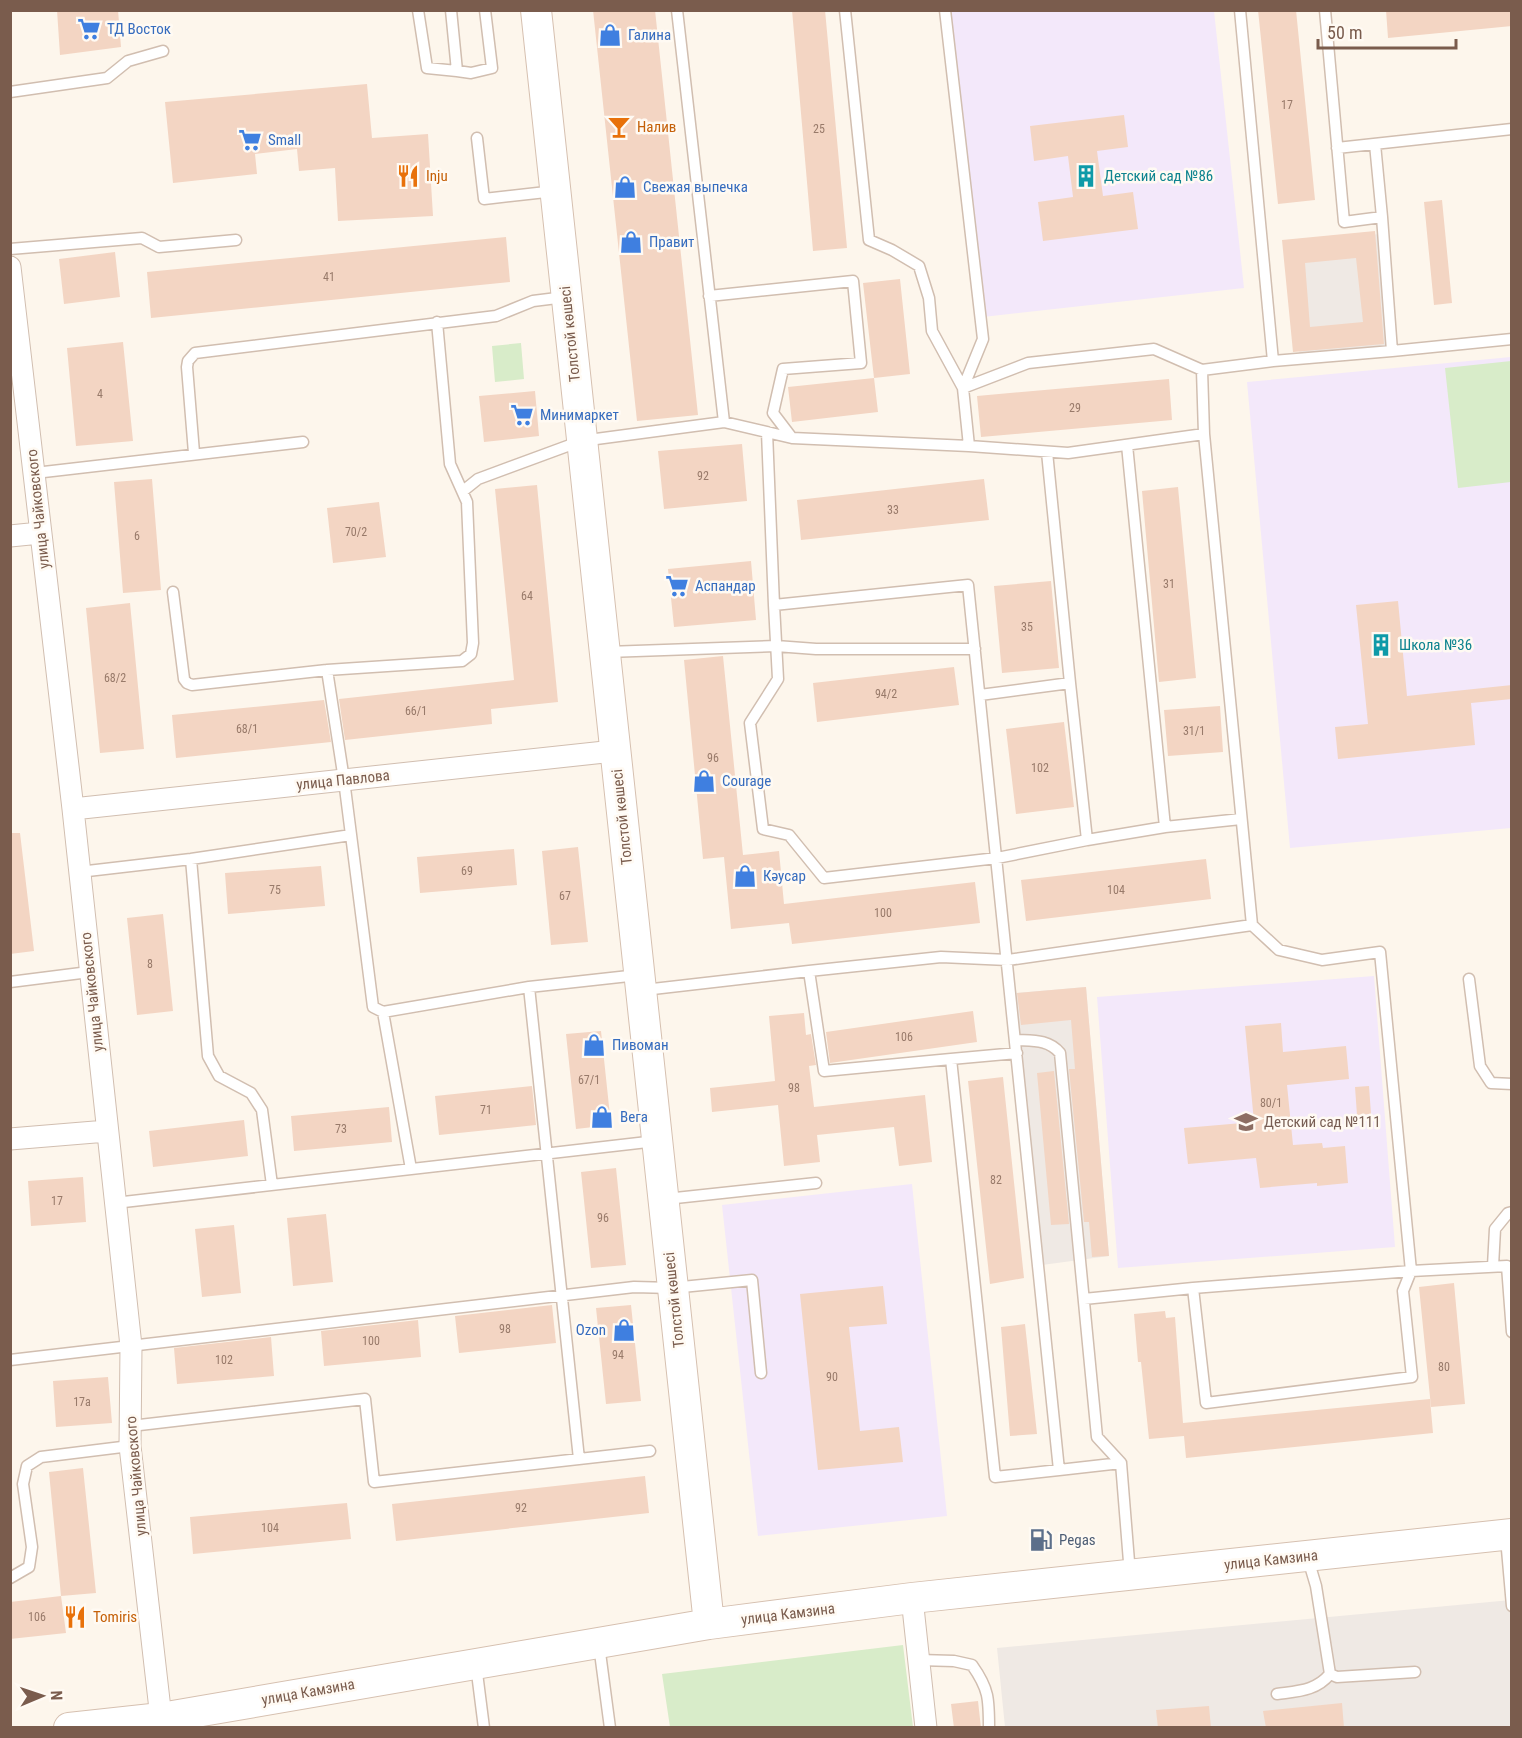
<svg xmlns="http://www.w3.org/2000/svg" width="1522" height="1738" font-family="'Roboto Condensed',sans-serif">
	<rect width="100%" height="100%" fill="#fdf6ec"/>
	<!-- industrial -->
	<path fill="#efe9e4" d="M1381 234 1392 351 1300 358 1288 242Z
		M1086 987 1109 1256 1042 1265 1016 993Z
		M1511 1600V1727H1005L997 1648Z"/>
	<!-- education -->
	<path fill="#f3e8fa" d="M949 11H1214L1244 288 983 317Z
		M1511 357V828L1290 848 1247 382Z
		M1374 976 1395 1247 1118 1268 1097 997Z
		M912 1184 947 1516 758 1536 722 1205Z"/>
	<!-- green -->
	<path fill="#d8ecc9" d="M521 343 524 379 495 382 492 346Z
		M1511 361V482L1458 488 1445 368Z
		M903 1645 913 1727H670L662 1674Z"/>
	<!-- building -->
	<path fill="#f3d5c3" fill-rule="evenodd" d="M57 10H118L121 47 60 55Z
		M593 10H655L698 415 637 421Z
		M792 10H825L847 248 813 251Z
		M1258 10H1296L1315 200 1278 204Z
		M1386 10H1512V26L1388 38Z
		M367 84 372 138 428 134 433 216 338 221 335 168 299 171 297 149 255 154 257 174 173 183 165 102Z
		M1124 115 1128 147 1097 151 1103 196 1133 192 1138 229 1043 241 1038 202 1073 197 1068 156 1034 161 1030 126Z
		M1442 200 1452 303 1434 305 1424 202Z
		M1375 231 1384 344 1293 352 1282 240ZM1356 258 1363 322 1310 327 1305 263Z
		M506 237 510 282 151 318 147 272Z
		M115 252 120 297 64 304 59 259Z
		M900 279 910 374 874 378 863 283Z
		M123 342 133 441 76 446 67 348Z
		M874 378 878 412 792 422 788 387Z
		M1169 379 1172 420 981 437 977 396Z
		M535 391 539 436 484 442 479 396Z
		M742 444 747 501 664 509 658 451Z
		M152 479 161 590 123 593 114 482Z
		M984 479 989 520 801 540 797 500Z
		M537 485 558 702 491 709 492 724 345 740 339 699 514 680 495 489Z
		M1178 487 1196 678 1159 682 1142 491Z
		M379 502 386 557 333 563 327 508Z
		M751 561 756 620 674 627 668 569Z
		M1051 581 1059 668 1002 673 994 586Z
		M1398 601 1407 696 1512 685V699L1471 703 1475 745 1338 759 1335 727 1368 724 1356 605Z
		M130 603 144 749 100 753 86 608Z
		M723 656 743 855 779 851 784 904 975 882 980 923 792 944 789 923 731 929 724 857 703 859 684 660Z
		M954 667 959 705 817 722 813 683Z
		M324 700 331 742 176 758 172 715Z
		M1220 706 1223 752 1168 756 1164 710Z
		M1064 722 1074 807 1016 814 1006 729Z
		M10 833H20L34 951 10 954Z
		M578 847 588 942 551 945 542 851Z
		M514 849 517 885 420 893 417 857Z
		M1206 859 1211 899 1026 921 1021 880Z
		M321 866 325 906 228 914 225 873Z
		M163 914 173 1011 137 1015 127 918Z
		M1086 987 1109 1256 1092 1257 1089 1222H1084L1069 1069H1075L1071 1020 1021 1025 1017 993Z
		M973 1011 977 1042 830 1063 826 1032Z
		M804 1013 806 1035 811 1034 816 1065 809 1066 814 1107 925 1095 932 1162 899 1166 894 1127 817 1135 820 1162 784 1166 778 1105 712 1112 710 1088 775 1081 769 1016Z
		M1281 1023 1283 1052 1346 1046 1349 1079 1287 1085 1293 1145 1322 1143 1323 1148 1345 1146 1348 1183 1317 1186V1183L1260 1188 1256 1158 1188 1164 1184 1128 1254 1122 1245 1026Z
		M601 1031 611 1125 576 1129 566 1034Z
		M1054 1071 1069 1224 1051 1225 1037 1073Z
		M1003 1077 1024 1278 990 1284 968 1081Z
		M532 1086 536 1125 439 1135 435 1096Z
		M1369 1086 1371 1114 1357 1115 1355 1087Z
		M389 1107 392 1142 294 1151 291 1116Z
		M244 1120 248 1156 153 1167 149 1131Z
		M616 1168 626 1265 591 1268 581 1172Z
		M83 1177 86 1222 31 1226 28 1181Z
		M326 1214 333 1282 293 1286 287 1218Z
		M234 1225 241 1293 202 1297 195 1229Z
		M1454 1283 1465 1404 1431 1407 1419 1287Z
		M883 1286 887 1324 849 1327 860 1431 899 1427 903 1462 818 1470 800 1294Z
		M552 1305 556 1343 459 1353 455 1316Z
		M631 1305 641 1401 606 1404 596 1308Z
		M1165 1311 1166 1318 1175 1317 1183 1423 1430 1399 1433 1433 1186 1458 1184 1436 1149 1439 1141 1362H1138L1134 1314Z
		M418 1320 421 1357 324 1366 321 1331Z
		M1025 1324 1037 1434 1010 1436 1001 1327Z
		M271 1337 274 1376 177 1384 174 1348Z
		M108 1377 112 1423 56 1427 53 1381Z
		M83 1468 96 1593 61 1596 49 1472Z
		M645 1476 649 1513 396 1541 392 1504Z
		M347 1503 351 1539 193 1554 190 1517Z
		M61 1596 66 1633 10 1639V1602Z
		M978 1701 981 1728H954L951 1704Z
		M1342 1703 1344 1728H1266L1263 1711Z
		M1209 1706 1211 1728H1158L1156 1710Z"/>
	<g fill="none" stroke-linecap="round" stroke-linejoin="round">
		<!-- lane casing -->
		<g stroke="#d1beb0" stroke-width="13">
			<path id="lane" d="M418 10 427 68 457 71
				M451 10 457 71 471 73 492 68 485 10
				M845 10 869 240 892 250 919 266 929 298 932 331 963 388
				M945 10 983 339 963 388
				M1240 10 1273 361 1392 351
				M1325 10 1344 222 1382 217 1392 351 1512 339
				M10 92 107 78 128 61 163 51
				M477 138 484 199 555 191
				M1375 144 1382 217
				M1337 148 1512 129
				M10 249 142 238 159 247 236 240
				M709 296 853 281 861 363 783 369 773 413 792 438 969 446
				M1273 361 1202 370 1154 349 1028 363 963 388 969 446 1068 453 1204 434 1252 925 1279 950 1322 960 1380 952 1411 1271 1507 1266 1512 1332
				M1202 370 1204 434
				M724 422 792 438
				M767 432 774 605 968 585 1059 1470 1121 1463 1130 1574
				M1127 445 1165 827 1241 819
				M1047 452 1070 683
				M194 453 187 367 188 361 195 353 496 316 533 301 565 297
				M35 473 303 442
				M463 491 478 479 581 441 724 422 677 10
				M173 592 184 679 187 683 192 685 327 670 462 661 471 654 473 643 467 502 450 464 437 322
				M774 605 778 679 750 723 763 829 789 835 824 878 997 858 1087 840 1070 683 980 695
				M607 652 776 646 816 649H975
				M327 670 344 780 373 1007 383 1012 529 987 638 975
				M1087 840 1165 827
				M191 859 208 1056 219 1076 251 1093 262 1110 272 1185
				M79 872 191 859 351 835
				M809 971 941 957 1008 960 1252 925
				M1469 979 1480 1066 1491 1083 1512 1084
				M10 982 89 972
				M529 987 579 1459
				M644 990 809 971 824 1071 951 1059
				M383 1012 411 1169
				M1015 1040C1033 1041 1048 1039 1060 1053L1097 1437 1121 1463
				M1017 1053 951 1059 995 1477 1059 1470
				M666 1199 816 1183
				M115 1203 656 1141
				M1493 1266 1495 1229 1508 1213 1512 1212
				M1084 1299 1193 1288 1206 1403 1412 1377 1403 1291 1411 1271 1193 1288
				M10 1360 634 1287 672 1288 752 1280 761 1373
				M131 1426 365 1399 374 1482 650 1451
				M1506 1538 1512 1606
				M1308 1559 1316 1586 1330 1674 1337 1677 1415 1672
				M10 1578 29 1567 32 1547 23 1484 27 1466 41 1457 130 1446
				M599 1645 610 1728
				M919 1660 954 1661 972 1665C989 1689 989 1699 989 1728
				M476 1665 484 1728
				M1277 1694C1298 1691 1316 1691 1330 1674"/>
		</g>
		<!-- street casing -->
		<g stroke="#d1beb0" stroke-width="23">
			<path id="street" d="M10 267 73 809 131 1346 130 1446 161 1718
				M10 536 40 533
				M73 809 614 751
				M10 1139 107 1131
				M912 1598 926 1728"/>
		</g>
		<!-- secondary casing -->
		<g stroke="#d6c0b0" stroke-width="32">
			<path id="secondary" d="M536 10 709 1624
				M69 1728 161 1718 709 1624 912 1598 1512 1534"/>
		</g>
		<!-- lane -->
		<use href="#lane" stroke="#fff" stroke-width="10"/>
		<!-- street -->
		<use href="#street" stroke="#fff" stroke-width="21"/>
		<!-- secondary -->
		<use href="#secondary" stroke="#fff" stroke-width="30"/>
	</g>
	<!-- icons -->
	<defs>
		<g id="supermarket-bare" transform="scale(1.8)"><path d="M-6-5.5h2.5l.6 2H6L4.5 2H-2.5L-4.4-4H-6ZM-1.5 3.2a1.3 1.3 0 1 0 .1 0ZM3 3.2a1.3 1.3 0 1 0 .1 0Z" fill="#3f7fe0" stroke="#fffaf3" stroke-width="2.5" paint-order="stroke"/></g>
		<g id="shop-bare" transform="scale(1.8)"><path d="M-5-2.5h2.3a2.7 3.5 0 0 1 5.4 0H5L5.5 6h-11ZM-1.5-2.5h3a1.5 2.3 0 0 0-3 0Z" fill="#3f7fe0" stroke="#fffaf3" stroke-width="2.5" paint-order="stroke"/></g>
		<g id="bar-bare" transform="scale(1.8)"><path d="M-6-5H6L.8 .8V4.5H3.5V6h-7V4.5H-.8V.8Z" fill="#e8710a" stroke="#fffaf3" stroke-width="2.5" paint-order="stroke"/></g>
		<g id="restaurant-bare" transform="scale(1.8)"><path d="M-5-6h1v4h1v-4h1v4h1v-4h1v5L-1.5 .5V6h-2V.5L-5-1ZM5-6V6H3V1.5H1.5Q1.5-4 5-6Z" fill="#e8710a" stroke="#fffaf3" stroke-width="2.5" paint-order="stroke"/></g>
		<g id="building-bare" transform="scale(1.8)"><path d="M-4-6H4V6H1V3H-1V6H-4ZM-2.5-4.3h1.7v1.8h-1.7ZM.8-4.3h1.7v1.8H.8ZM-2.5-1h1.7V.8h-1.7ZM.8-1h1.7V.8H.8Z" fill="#0f9aa8" stroke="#fffaf3" stroke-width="2.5" paint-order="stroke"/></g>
		<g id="school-bare" transform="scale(1.8)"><path d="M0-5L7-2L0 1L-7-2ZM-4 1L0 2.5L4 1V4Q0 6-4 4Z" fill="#8d6e63" stroke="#fffaf3" stroke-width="2.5" paint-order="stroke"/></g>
		<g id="fuel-bare" transform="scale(1.8)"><path d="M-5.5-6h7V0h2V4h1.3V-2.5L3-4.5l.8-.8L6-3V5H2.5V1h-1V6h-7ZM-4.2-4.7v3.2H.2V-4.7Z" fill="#5c6f8a" stroke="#fffaf3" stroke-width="2.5" paint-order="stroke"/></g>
	</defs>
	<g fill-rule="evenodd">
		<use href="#supermarket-bare" x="89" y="29"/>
		<use href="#shop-bare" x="610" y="35"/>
		<use href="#bar-bare" x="619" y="127"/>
		<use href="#supermarket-bare" x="250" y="140"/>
		<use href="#restaurant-bare" x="408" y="176"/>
		<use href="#building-bare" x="1086" y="176"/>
		<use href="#shop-bare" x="625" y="187"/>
		<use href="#shop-bare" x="631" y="242"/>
		<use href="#supermarket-bare" x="522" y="415"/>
		<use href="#supermarket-bare" x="677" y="586"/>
		<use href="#building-bare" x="1381" y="645"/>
		<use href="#shop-bare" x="704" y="781"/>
		<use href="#shop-bare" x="745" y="876"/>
		<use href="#shop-bare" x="594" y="1045"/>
		<use href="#shop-bare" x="602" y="1117"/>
		<use href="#school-bare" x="1246" y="1122"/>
		<use href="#shop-bare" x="624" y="1330"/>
		<use href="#fuel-bare" x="1041" y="1540"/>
		<use href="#restaurant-bare" x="75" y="1617"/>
	</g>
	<g text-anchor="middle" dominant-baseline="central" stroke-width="5" stroke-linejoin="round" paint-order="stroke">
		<!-- number labels -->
		<g font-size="12" fill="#987a6a">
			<text x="1287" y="105">17</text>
			<text x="819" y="129">25</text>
			<text x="329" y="277">41</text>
			<text x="100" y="394">4</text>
			<text x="1075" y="408">29</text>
			<text x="703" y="476">92</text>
			<text x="893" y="510">33</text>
			<text x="356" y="532">70/2</text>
			<text x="137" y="536">6</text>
			<text x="1169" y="584">31</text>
			<text x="527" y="596">64</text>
			<text x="1027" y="627">35</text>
			<text x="115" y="678">68/2</text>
			<text x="886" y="694">94/2</text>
			<text x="416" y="711">66/1</text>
			<text x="247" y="729">68/1</text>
			<text x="1194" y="731">31/1</text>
			<text x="713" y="758">96</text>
			<text x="1040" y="768">102</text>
			<text x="467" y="871">69</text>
			<text x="275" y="890">75</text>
			<text x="1116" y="890">104</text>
			<text x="565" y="896">67</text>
			<text x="883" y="913">100</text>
			<text x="150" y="964">8</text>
			<text x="904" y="1037">106</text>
			<text x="589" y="1080">67/1</text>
			<text x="794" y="1088">98</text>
			<text x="1271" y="1103">80/1</text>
			<text x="486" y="1110">71</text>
			<text x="341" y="1129">73</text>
			<text x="996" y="1180">82</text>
			<text x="57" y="1201">17</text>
			<text x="603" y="1218">96</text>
			<text x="505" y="1329">98</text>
			<text x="371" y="1341">100</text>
			<text x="618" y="1355">94</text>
			<text x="224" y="1360">102</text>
			<text x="1444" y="1367">80</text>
			<text x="832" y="1377">90</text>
			<text x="82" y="1402">17а</text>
			<text x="521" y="1508">92</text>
			<text x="270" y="1528">104</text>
			<text x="37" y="1617">106</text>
		</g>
		<!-- shop labels -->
		<g font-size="15" fill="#366cbe" stroke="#fffaf3" text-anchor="start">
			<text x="107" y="29">ТД Восток</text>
			<text x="628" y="35">Галина</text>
			<text x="268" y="140">Small</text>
			<text x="643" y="187">Свежая выпечка</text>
			<text x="649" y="242">Правит</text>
			<text x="540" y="415">Минимаркет</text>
			<text x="695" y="586">Аспандар</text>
			<text x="722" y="781">Courage</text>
			<text x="763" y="876">Кәусар</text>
			<text x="612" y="1045">Пивоман</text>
			<text x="620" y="1117">Вега</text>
			<text x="606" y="1330" text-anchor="end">Ozon</text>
		</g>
		<!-- food labels -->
		<g font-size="15" fill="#c56008" stroke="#fffaf3" text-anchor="start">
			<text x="637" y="127">Налив</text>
			<text x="426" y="176">Inju</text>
			<text x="93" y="1617">Tomiris</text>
		</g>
		<!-- culture labels -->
		<g font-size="15" fill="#0d838f" stroke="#fffaf3" text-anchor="start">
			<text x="1104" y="176">Детский сад №86</text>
			<text x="1399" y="645">Школа №36</text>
		</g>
		<!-- street labels -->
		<g font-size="15" fill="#7a5c4d" stroke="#fffaf3">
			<text transform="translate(570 334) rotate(-96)">Толстой көшесі</text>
			<text transform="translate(38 509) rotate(-96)">улица Чайковского</text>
			<text transform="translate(343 780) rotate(-6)">улица Павлова</text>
			<text transform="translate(622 817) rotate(-96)">Толстой көшесі</text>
			<text transform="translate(92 992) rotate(-96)">улица Чайковского</text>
			<text transform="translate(674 1300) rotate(-96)">Толстой көшесі</text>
			<text transform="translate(136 1476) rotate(-95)">улица Чайковского</text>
			<text transform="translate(1271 1560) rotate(-6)">улица Камзина</text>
			<text transform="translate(788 1614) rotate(-7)">улица Камзина</text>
			<text transform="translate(308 1692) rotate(-10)">улица Камзина</text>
		</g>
		<!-- education labels -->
		<g font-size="15" fill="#785e54" stroke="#fffaf3" text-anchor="start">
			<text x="1264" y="1122">Детский сад №111</text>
		</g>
		<!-- service labels -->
		<g font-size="15" fill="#4e5e75" stroke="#fffaf3" text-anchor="start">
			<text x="1059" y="1540">Pegas</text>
		</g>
	</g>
	<!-- border -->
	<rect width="1522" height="1738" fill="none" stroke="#7a5c4d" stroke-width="24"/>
	<!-- north arrow -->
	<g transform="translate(42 1696) rotate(88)" stroke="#fffaf3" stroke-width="4.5" paint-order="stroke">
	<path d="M0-4.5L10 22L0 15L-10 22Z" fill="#7a5c4d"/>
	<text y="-9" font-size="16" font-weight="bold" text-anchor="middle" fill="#7a5c4d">N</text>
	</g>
	<!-- scale -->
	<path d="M1318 39v9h138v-9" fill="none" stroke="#7a5c4d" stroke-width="3"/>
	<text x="1327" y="39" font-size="18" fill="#7a5c4d" stroke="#fffaf3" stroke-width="4.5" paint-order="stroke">50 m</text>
</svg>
